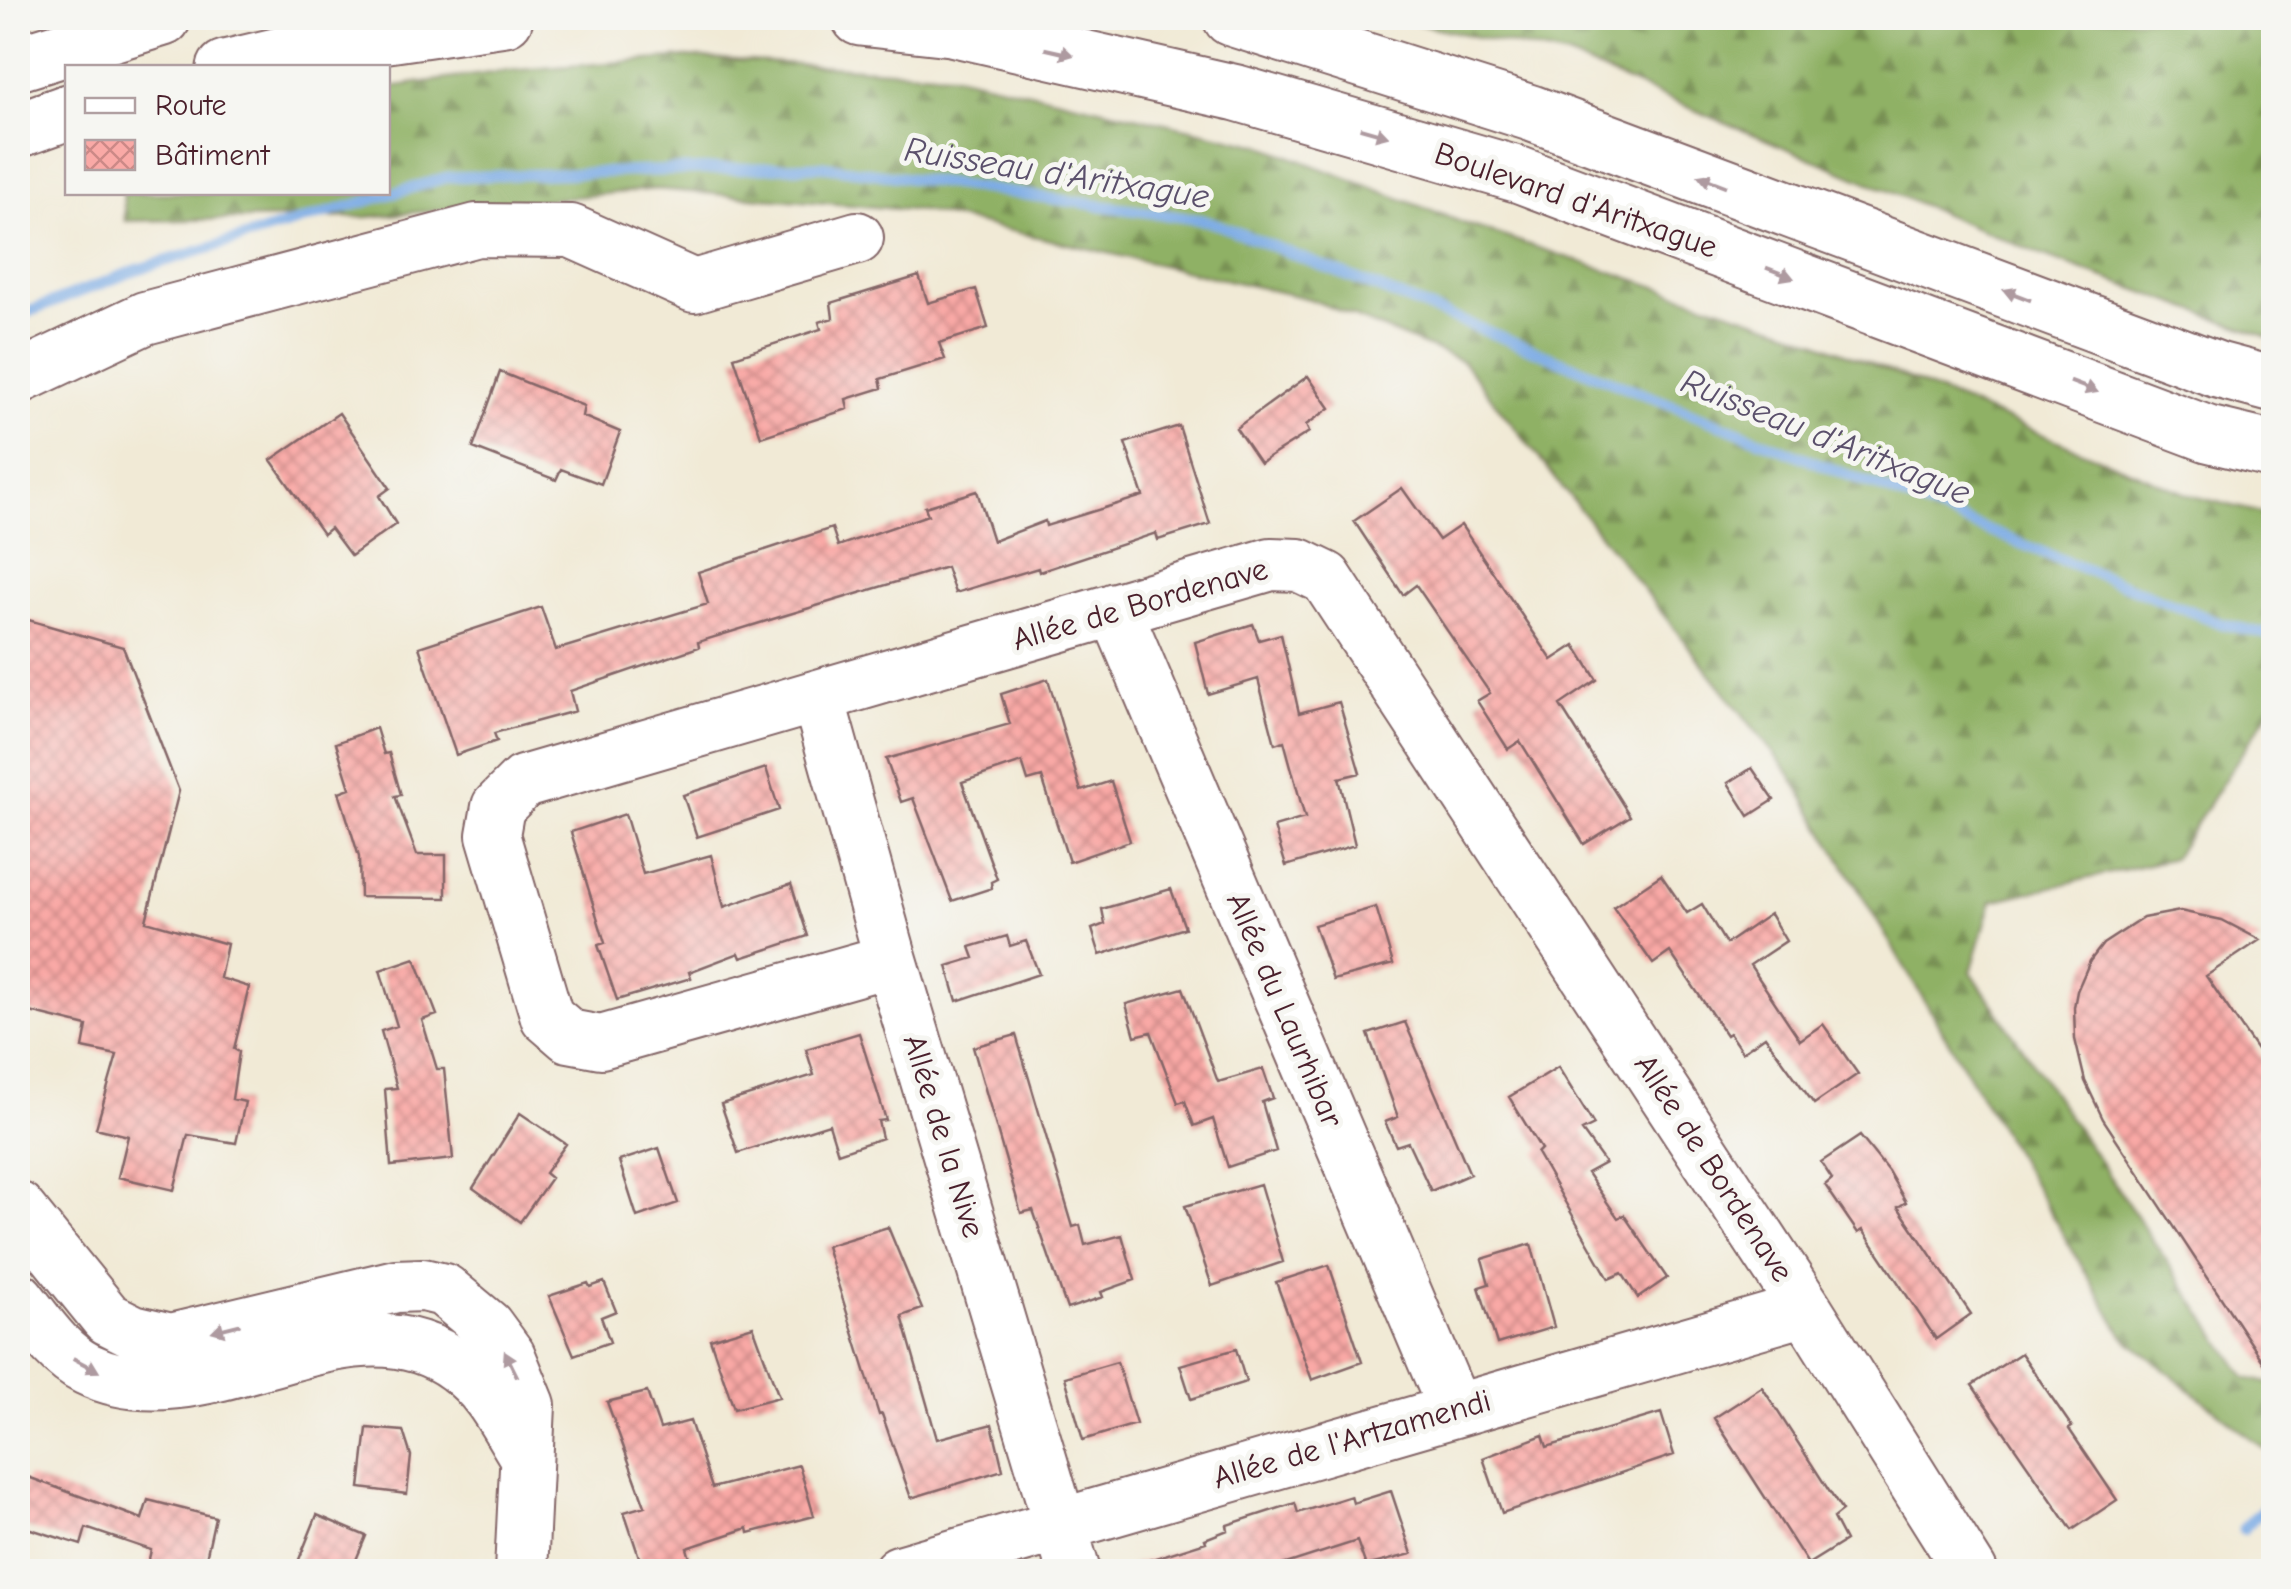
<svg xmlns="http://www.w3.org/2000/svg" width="2291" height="1589" font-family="'Comic Neue',sans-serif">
	<defs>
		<pattern id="forest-firs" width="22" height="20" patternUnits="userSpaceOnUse" patternTransform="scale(2.5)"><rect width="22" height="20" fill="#8fb165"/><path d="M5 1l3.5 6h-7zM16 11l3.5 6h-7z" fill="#778f53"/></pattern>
		<pattern id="building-cross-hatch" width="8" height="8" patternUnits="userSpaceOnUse" patternTransform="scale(2.5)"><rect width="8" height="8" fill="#f9a9a6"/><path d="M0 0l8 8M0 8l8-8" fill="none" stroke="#cc8987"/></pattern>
	</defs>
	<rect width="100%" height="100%" fill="#f6f6f2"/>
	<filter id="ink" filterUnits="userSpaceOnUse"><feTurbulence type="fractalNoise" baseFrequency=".01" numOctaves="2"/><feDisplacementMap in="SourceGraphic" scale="20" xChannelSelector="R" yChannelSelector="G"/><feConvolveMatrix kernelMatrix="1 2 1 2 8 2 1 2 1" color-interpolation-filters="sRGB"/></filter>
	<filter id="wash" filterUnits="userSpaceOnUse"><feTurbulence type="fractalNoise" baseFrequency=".0048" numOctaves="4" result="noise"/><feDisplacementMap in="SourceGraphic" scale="40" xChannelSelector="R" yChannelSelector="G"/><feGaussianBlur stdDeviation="2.25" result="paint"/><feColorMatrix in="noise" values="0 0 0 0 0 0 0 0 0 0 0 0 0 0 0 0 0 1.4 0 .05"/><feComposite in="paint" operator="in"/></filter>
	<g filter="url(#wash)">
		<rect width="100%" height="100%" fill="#f1ead6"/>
		<!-- forest -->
		<path fill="url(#forest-firs)" stroke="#6c6848" stroke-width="2.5" d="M1392 18H2231L2273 35V339L2044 256 1568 57Z
			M687 57 951 74 1261 145 1466 224 1794 332 2189 495 2273 516V710L2269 711 2174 858 1992 901 1971 972 2246 1378 2273 1384V1456L2124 1337 1790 774 1462 361 1310 299 923 211 656 189 368 217 125 221 123 193 388 192V87L505 71Z"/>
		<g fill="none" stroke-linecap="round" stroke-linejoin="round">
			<!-- stream -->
			<path stroke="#7aaae4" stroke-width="11" d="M18 316 139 269 448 177 823 166 1209 221 2223 624 2274 636
				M2243 1529 2274 1498"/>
		</g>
		<g id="blocks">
			<!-- building -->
			<path fill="url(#building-cross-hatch)" d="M919 276 928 303 976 289 988 328 939 343 945 359 880 379 882 388 846 399 848 409 761 437 734 357 821 329 819 322 833 318 831 303Z
				M500 372 584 406 582 416 620 432 601 484 561 469 556 480 473 448Z
				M1308 376 1330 408 1306 425 1309 432 1260 463 1236 428Z
				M339 413 390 488 379 496 396 524 351 556 330 528 323 534 271 460Z
				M1179 426 1210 524 1158 540 1156 533 1039 572 1038 568 955 593 946 567 773 619 698 642 699 647 570 691 575 711 494 733 497 741 456 755 419 647 541 607 556 650 708 604 698 572 832 528 838 546 928 515 925 507 977 491 993 541 1045 521 1046 526 1143 496 1125 443Z
				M1402 488 1439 540 1461 525 1552 660 1575 645 1597 680 1560 705 1630 816 1584 844 1520 741 1508 749 1477 701 1490 693 1416 585 1403 595 1354 521Z
				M18 617 123 647 179 791 146 921 227 944 220 978 249 987 234 1049 239 1052 232 1099 245 1102 236 1143 188 1135 174 1190 118 1177 128 1136 96 1128 117 1055 83 1048 87 1026 18 1009Z
				M1253 624 1259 640 1281 634 1299 713 1339 702 1360 773 1339 778 1355 845 1286 866 1274 827 1305 818 1284 741 1275 744 1258 679 1208 694 1195 642Z
				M1048 679 1081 791 1111 781 1130 841 1069 862 1042 777 1028 781 1022 762 962 782 997 879 991 882 992 888 952 901 913 798 901 802 886 759 1010 724 1001 694Z
				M376 728 384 754 389 753 401 795 395 796 417 855H446V898L360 897 359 857 339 792 350 788 336 743Z
				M766 768 779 810 697 837 683 795Z
				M1752 768 1774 800 1749 816 1728 783Z
				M625 814 643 874 711 855 724 907 791 884 808 936 741 958 739 953 689 972 691 978 617 1000 598 945 605 943 571 832Z
				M1661 875 1687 913 1702 904 1726 944 1770 914 1786 941 1750 965 1800 1040 1823 1024 1858 1074 1814 1104 1765 1036 1742 1052 1729 1033 1726 1035 1670 952 1653 964 1613 907Z
				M1171 889 1185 928 1100 955 1092 929 1105 924 1102 909Z
				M1376 907 1393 964 1333 980 1314 925Z
				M2180 911 2222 920 2260 940 2206 976 2274 1075V1378L2103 1119 2085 1081 2075 1039 2074 1007 2077 991 2090 961 2103 944 2143 918Z
				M1007 936 1010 946 1026 941 1039 974 957 1001 947 966 974 958 970 947Z
				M415 958 437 1015 422 1020 437 1069H444L453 1159 391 1166 385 1089 397 1088 381 1031 397 1026 380 970Z
				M1183 988 1218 1082 1263 1069 1273 1098 1262 1102 1276 1151 1228 1167 1213 1119 1194 1126 1185 1101 1178 1103 1151 1032 1135 1036 1126 1004Z
				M1405 1022 1470 1174 1431 1191 1408 1142 1396 1146 1385 1122 1398 1117 1368 1034Z
				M859 1033 886 1120 878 1121 882 1138 838 1153 829 1124 738 1153 721 1104 814 1075 806 1049Z
				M1016 1035 1073 1227 1080 1225 1085 1245 1122 1235 1135 1280 1101 1292 1103 1297 1067 1309 1033 1210 1021 1213 973 1047Z
				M1558 1067 1594 1125 1582 1131 1605 1163 1587 1173 1618 1218 1624 1215 1667 1278 1638 1298 1622 1273 1609 1279 1537 1153 1541 1149 1509 1097Z
				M520 1113 566 1144 545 1173 551 1178 520 1222 473 1188Z
				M1860 1136 1888 1171 1906 1202 1898 1207 1971 1314 1936 1339 1863 1230 1858 1233 1825 1185 1832 1179 1821 1162Z
				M659 1148 678 1203 637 1217 619 1161Z
				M1260 1184 1283 1262 1212 1286 1185 1206Z
				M888 1227 922 1309 902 1316 937 1439 992 1424 1003 1470 911 1498 882 1414 879 1415 826 1246Z
				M1531 1244 1554 1327 1497 1344 1479 1287 1489 1284 1482 1259Z
				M1329 1265 1362 1362 1312 1380 1276 1282Z
				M604 1282 616 1311 601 1317 610 1342 574 1355 549 1296 588 1283 590 1287Z
				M753 1326 779 1397 734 1409 710 1339Z
				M1236 1349 1246 1382 1191 1399 1180 1365Z
				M2021 1353 2072 1427 2069 1429 2117 1500 2072 1530 1972 1385Z
				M1117 1362 1136 1424 1083 1440 1065 1377Z
				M1762 1387 1842 1511 1833 1518 1845 1541 1808 1564 1714 1418Z
				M647 1392 660 1429 690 1421 712 1488 799 1465 814 1516 749 1533 748 1528 687 1548 694 1572H644L624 1512 645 1506 607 1402Z
				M1661 1413 1674 1455 1502 1513 1483 1458 1543 1435 1547 1447Z
				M367 1428 403 1431 411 1456 407 1494 360 1488Z
				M28 1477 142 1519 148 1500 215 1517 205 1563 192 1561 188 1572H146L151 1550 86 1528 81 1545 18 1525V1493Z
				M1391 1491 1412 1554 1366 1566 1357 1541 1261 1572H1134L1133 1565 1206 1542 1205 1539 1228 1530 1227 1525 1295 1503 1298 1513 1351 1496 1353 1503Z
				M317 1515 366 1536 351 1572H294Z"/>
		</g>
	</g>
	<g filter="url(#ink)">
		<use href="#blocks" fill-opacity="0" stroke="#846667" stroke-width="2.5"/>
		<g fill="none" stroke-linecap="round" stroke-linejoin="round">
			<!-- minor casing -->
			<g stroke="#846667" stroke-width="56">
				<path id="minor" d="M18 378 145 318 477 230 571 231 694 286 857 238
					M1115 609 1455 1410
					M818 698 891 960 1074 1572
					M891 960 601 1042 569 1036 547 1017 493 835 498 807 523 782 1271 564 1299 565 1326 578 1806 1309 1971 1572
					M18 1208 107 1318 133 1331 171 1340 396 1286 423 1285 444 1290 487 1326 509 1356 529 1405 521 1572
					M18 1298C38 1323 57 1354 87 1369 206 1428 348 1284 458 1367 488 1388 504 1421 523 1452
					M899 1572 1806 1309"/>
			</g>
			<!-- major casing -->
			<g stroke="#846667" stroke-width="59">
				<path id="major" d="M860 18 951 28 1237 93 1520 175 2208 434 2274 450
					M1231 18 1531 113 2218 370 2274 385
					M18 63 163 18
					M225 68 326 44 505 18
					M18 130 68 112"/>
			</g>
			<!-- minor -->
			<use href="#minor" stroke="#fff" stroke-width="52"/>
			<!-- major -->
			<use href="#major" stroke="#fff" stroke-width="55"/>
		</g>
		<!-- one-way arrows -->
		<defs><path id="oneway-solid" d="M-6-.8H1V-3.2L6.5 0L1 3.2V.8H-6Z" transform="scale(2.5)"/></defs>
		<g fill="#ae9aa0">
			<use href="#oneway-solid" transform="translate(1059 52) rotate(13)"/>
			<use href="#oneway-solid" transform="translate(1374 132) rotate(16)"/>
			<use href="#oneway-solid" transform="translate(1712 181) rotate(-159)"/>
			<use href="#oneway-solid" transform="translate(1780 273) rotate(21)"/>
			<use href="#oneway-solid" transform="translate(2017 295) rotate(-159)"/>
			<use href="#oneway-solid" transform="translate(2084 387) rotate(21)"/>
			<use href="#oneway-solid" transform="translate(226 1328) rotate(166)"/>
			<use href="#oneway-solid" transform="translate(511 1364) rotate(-116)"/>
			<use href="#oneway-solid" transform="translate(86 1365) rotate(28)"/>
		</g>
	</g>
	<g text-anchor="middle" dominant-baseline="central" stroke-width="10" stroke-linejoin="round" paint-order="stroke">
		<!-- street labels -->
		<g font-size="32" fill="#4a1f2b" stroke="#f6f6f2">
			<text transform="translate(1576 200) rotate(19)">Boulevard d'Aritxague</text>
			<text transform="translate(1140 604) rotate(-16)">Allée de Bordenave</text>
			<text transform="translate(1285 1010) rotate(67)">Allée du Laurhibar</text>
			<text transform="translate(944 1136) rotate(73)">Allée de la Nive</text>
			<text transform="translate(1714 1168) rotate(57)">Allée de Bordenave</text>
			<text transform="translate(1352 1439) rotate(-16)">Allée de l'Artzamendi</text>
		</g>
		<!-- water labels -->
		<g font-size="35" font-style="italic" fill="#5b506c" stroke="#f6f6f2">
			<text transform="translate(1057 173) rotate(9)">Ruisseau d'Aritxague</text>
			<text transform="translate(1826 437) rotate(22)">Ruisseau d'Aritxague</text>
		</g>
	</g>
	<!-- margin -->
	<rect width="2291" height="1589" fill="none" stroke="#f6f6f2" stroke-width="60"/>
	<!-- legend -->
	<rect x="65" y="65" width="325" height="130" fill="#f6f6f2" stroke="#b1a0a2" stroke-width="2.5"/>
	<rect x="85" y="98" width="50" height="15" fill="#ffffff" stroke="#b1a0a2" stroke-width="2.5"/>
	<text x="155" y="115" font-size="30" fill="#4a1f2b">Route</text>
	<rect x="85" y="140" width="50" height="30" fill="url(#building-cross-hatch)" stroke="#b1a0a2" stroke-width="2.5"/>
	<text x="155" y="165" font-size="30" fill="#4a1f2b">Bâtiment</text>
</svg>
